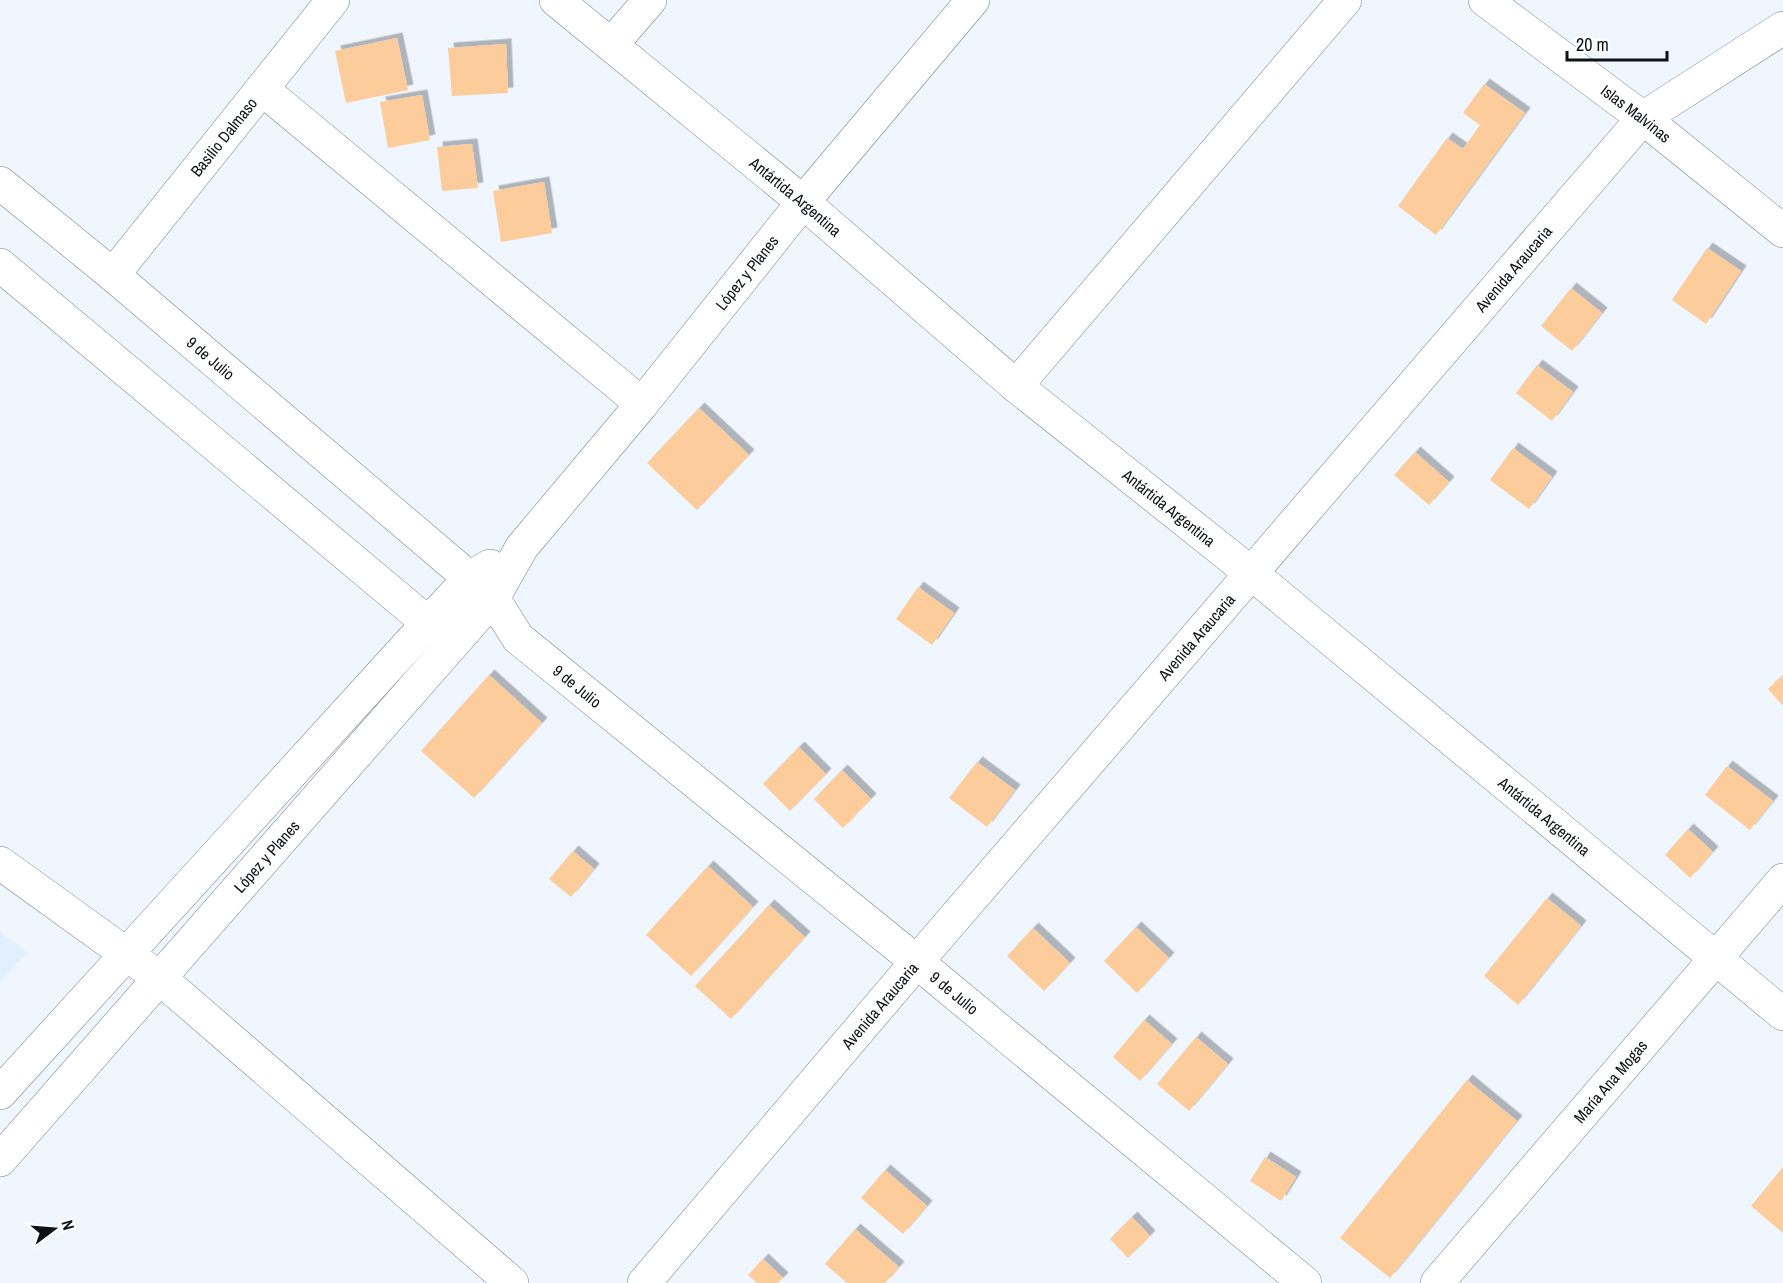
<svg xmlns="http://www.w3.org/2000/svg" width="1783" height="1283" font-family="'Archivo Narrow',sans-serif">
	<defs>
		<filter id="shadow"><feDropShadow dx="5.5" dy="-5.5" stdDeviation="0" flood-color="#0004"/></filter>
	</defs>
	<rect width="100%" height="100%" fill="#eff6fe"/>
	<!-- built -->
	<path fill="#e2efff" d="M0 932 27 952 0 983Z"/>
	<!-- building -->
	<path fill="#fccd9b" filter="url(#shadow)" d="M397 38 408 90 346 103 335 51Z
		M506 44 508 93 452 96 448 48Z
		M1484 84 1525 113 1436 235 1398 206 1447 138 1463 149 1480 125 1463 113Z
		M422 95 430 140 388 148 380 102Z
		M472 144 478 188 442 191 437 147Z
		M544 182 552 233 501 242 493 191Z
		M1707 248 1741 271 1706 324 1672 300Z
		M1571 288 1602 313 1572 351 1541 326Z
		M1537 365 1573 392 1552 421 1516 393Z
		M699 408 749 455 697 510 647 463Z
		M1513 448 1552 477 1529 509 1490 480Z
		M1415 452 1449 482 1429 505 1394 475Z
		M918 587 954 613 932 645 896 619Z
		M489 675 542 723 474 798 421 751Z
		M1783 675V706L1768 689Z
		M799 747 826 774 790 811 763 784Z
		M977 762 1015 790 987 827 949 798Z
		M1727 766 1773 801 1750 830 1705 795Z
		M842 770 871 799 843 828 814 799Z
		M1688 829 1713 852 1690 878 1665 855Z
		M573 851 594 869 571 897 549 879Z
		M708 866 753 907 691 976 646 935Z
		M1547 898 1581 926 1518 1005 1484 976Z
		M769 905 805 937 731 1019 695 986Z
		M1136 927 1169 958 1137 993 1104 961Z
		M1033 928 1070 963 1044 991 1007 956Z
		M1144 1020 1172 1044 1140 1081 1113 1057Z
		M1196 1037 1228 1064 1189 1111 1157 1084Z
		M1467 1080 1517 1121 1390 1278 1340 1238Z
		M1265 1157 1296 1177 1281 1201 1250 1181Z
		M1783 1167V1233L1751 1206Z
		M885 1170 927 1206 903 1234 861 1198Z
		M1132 1217 1150 1236 1128 1258 1110 1239Z
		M855 1229 899 1267 885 1283H847L825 1264Z
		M763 1259 783 1278 778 1283H757L748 1275Z"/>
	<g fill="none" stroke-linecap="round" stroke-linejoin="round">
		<!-- minor casing -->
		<g stroke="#757f8b" stroke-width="34">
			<g id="minor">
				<path id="s1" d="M556 0 803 202 1016 386 1251 573 1783 1014"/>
				<path id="s2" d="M1485 0 1643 118 1783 231"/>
				<path d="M611 45 650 0"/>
				<path d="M262 89 642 404"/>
				<path id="s3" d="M0 183 113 275 493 598 518 638 917 962 1305 1283"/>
				<path d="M0 265 428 623 450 627"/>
				<path id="s4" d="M113 275 333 0"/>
				<path d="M1016 386 1345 0"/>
				<path d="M0 863 161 979 512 1283"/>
				<path d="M0 1093 428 623 470 578 490 566"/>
				<path id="s5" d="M0 1160 493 598 522 547 642 404 803 202 973 0"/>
				<path id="s6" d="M1437 1283 1783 880"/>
			</g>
		</g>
		<!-- major casing -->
		<g stroke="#757f8b" stroke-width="34">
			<g id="major">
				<path id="s7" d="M644 1283 932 944 1643 118 1783 28"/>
			</g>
		</g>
		<!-- minor -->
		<use href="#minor" stroke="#fff" stroke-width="33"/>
		<!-- major -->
		<use href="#major" stroke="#fff" stroke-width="33"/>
	</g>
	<g text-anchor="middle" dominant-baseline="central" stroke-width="6" stroke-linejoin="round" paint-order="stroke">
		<!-- street labels -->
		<g font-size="16" fill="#0e1216" stroke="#fff">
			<text stroke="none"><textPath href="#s2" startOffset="189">Islas Malvinas</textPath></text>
			<text stroke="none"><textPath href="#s4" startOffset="177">Basilio Dalmaso</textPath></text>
			<text stroke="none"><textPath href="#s1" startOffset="310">Antártida Argentina</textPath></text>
			<text stroke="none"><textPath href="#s7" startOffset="1336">Avenida Araucaria</textPath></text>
			<text stroke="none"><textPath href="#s5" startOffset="1161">López y Planes</textPath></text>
			<text stroke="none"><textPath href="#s3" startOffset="274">9 de Julio</textPath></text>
			<text stroke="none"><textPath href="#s1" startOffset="796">Antártida Argentina</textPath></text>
			<text stroke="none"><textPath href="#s7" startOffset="850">Avenida Araucaria</textPath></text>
			<text stroke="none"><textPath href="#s3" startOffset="768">9 de Julio</textPath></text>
			<text stroke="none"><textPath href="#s1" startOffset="1282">Antártida Argentina</textPath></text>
			<text stroke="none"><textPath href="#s5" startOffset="404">López y Planes</textPath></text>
			<text stroke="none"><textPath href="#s3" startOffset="1254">9 de Julio</textPath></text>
			<text stroke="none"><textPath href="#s7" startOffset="364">Avenida Araucaria</textPath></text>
			<text stroke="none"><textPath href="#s6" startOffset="266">María Ana Mogas</textPath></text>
		</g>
	</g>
	<!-- north arrow -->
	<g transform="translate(54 1229) rotate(74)" stroke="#ffffff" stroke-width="4.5" paint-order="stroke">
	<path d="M0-4.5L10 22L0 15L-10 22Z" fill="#0e1216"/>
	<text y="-9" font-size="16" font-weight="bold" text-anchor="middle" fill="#0e1216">N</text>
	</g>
	<!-- scale -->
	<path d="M1567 51v9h100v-9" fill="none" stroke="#0e1216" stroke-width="3"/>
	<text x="1576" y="51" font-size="18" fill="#0e1216" stroke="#ffffff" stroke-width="4.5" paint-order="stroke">20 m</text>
</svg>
